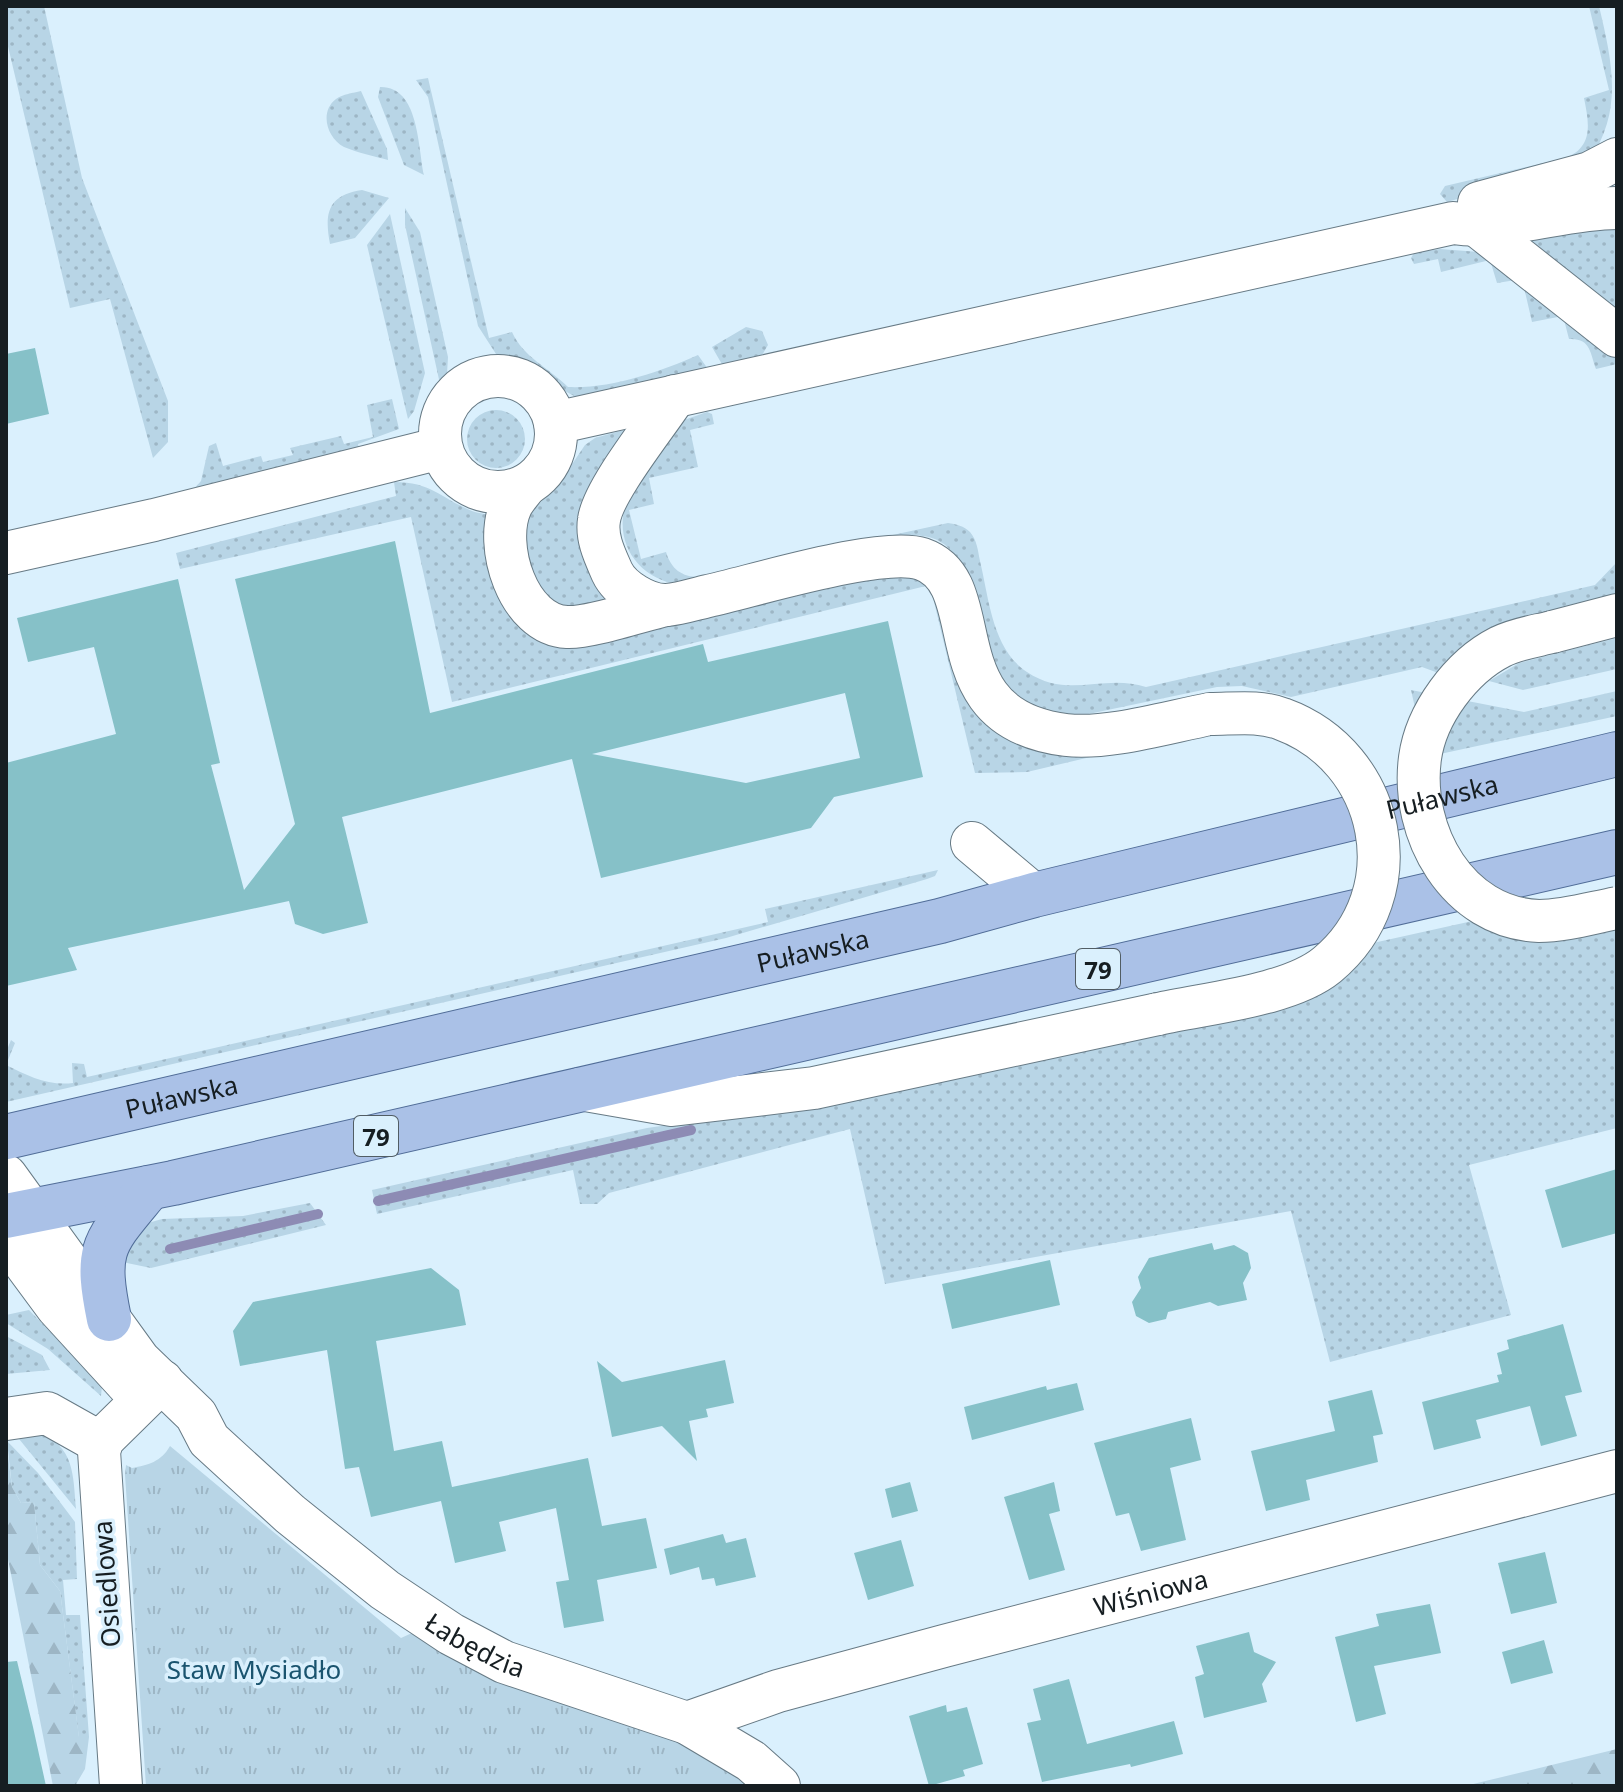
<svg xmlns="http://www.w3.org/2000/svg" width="1623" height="1792" font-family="'Noto Sans',sans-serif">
	<defs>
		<pattern id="grass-dots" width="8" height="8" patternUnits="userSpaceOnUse" patternTransform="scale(2)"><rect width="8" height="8" fill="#b8d5e6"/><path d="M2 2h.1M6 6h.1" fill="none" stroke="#9db6c5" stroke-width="1.8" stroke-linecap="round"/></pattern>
		<pattern id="forest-firs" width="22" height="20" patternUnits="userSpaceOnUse" patternTransform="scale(2)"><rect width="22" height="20" fill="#b8d5e6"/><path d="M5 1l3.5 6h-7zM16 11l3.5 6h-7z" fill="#9db6c5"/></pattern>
		<pattern id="park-tufts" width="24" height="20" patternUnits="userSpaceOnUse" patternTransform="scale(2)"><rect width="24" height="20" fill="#b8d5e6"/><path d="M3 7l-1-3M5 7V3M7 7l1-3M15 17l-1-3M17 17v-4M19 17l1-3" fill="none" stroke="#9db6c5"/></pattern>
	</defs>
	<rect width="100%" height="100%" fill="#daf0fd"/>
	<!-- grass -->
	<path fill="url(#grass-dots)" d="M6 6H44L82 178 168 401V442L153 458 110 299 70 308 6 38Z
		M1589 6H1599C1613 65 1623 111 1589 161L1447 202 1440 194 1445 186 1565 158C1594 147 1589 123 1584 98L1609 90Z
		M428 78 489 338 512 332C523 357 549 368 568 387 610 389 660 372 698 355L708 369 576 397 496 354 478 326 428 97 416 80Z
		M380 87C419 86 418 147 424 175L404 165 378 97Z
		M361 91 387 149 388 160C374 156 358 153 344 147 327 138 319 112 336 99 343 94 353 93 361 91Z
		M362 190 389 198 355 238 330 244C324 213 328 195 362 190Z
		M405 208 420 232 448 357 447 374 440 384 405 225Z
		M390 214 425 373 414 411 408 419 367 245Z
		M1617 225V319L1518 238Z
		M1440 249 1492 253 1617 349V364L1596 369C1590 353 1591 338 1569 339L1563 316 1532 322 1522 279 1497 283 1490 260 1441 272 1438 259 1414 264 1411 258 1414 253Z
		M746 327 762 331 768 345 761 357 723 366 712 347Z
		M392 399 399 429 358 444 360 454 193 490 201 481 209 446 216 443 223 466 261 456 263 462 293 455 290 448 341 436 344 444 373 437 367 405Z
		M467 439a29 29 0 1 1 58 0a29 29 0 1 1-58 0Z
		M707 412 712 414 714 424 690 430 698 467 649 478 654 504 629 510 641 559 666 552C671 569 682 577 699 577L948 523C956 524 964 526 970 532 977 540 978 551 980 561 989 598 992 649 1027 672 1069 700 1103 673 1146 687L1595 585 1617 562V598L1441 674 1422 667 1291 697 1242 686 1217 687 1079 716 1033 708 1000 685 961 565C947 539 928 532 900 537L679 585C637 578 612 541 627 500L681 421Z
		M631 428 612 459 618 600 564 610 538 591 525 544 524 529 530 512 556 488 585 445 595 438Z
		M394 482C432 482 440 498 472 511 480 514 488 514 497 516 501 524 498 531 499 540 506 593 521 628 578 635L881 570C897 569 916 567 929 577 946 588 948 607 952 625 957 645 959 666 966 685 985 739 1048 757 1099 755L1027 772 975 773 930 585 452 702 411 517 180 569 176 553 396 496Z
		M1617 638V669L1523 690 1489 681 1519 663Z
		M1411 690 1524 712 1617 691V716L1426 757Z
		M938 870 935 876 927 879 726 938 6 1102V1052L11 1040 15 1043 6 1065C28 1076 48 1086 73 1083L72 1063 84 1064 87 1077 768 922 765 909Z
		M1477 920 1617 927V1128L1469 1165 1511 1315 1330 1362 1291 1211 885 1284 850 1129 609 1193 597 1204H580L573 1170 377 1214 372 1190 647 1128 696 1121 1373 943Z
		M310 1203 326 1225 151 1268 127 1263 118 1257 148 1223 162 1219 243 1216Z
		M29 1310 96 1379 102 1386 101 1396 48 1349 6 1323V1315Z
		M6 1336 42 1355 50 1370 6 1374Z
		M38 1433C75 1446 73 1475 76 1509L15 1434Z
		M7 1441 38 1473 75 1522 77 1579 63 1580 66 1615H80L89 1737 79 1738 60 1591 40 1565 34 1502 21 1503 12 1487Z"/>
	<!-- forest -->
	<path fill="url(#forest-firs)" d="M6 1441 12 1487 21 1503 34 1502 40 1565 60 1591 79 1737H89L85 1769 75 1786H53L6 1549Z
		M1617 1749V1786H1465Z"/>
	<!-- park -->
	<path fill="url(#park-tufts)" d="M170 1446 401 1638 412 1633 673 1736 754 1786H146L125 1475 126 1465 132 1468C148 1465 161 1462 170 1446Z"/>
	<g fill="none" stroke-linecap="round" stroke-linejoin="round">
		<!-- stream -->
		<path stroke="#8d8bb4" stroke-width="10" d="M378 1201 691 1130
			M170 1249 318 1214"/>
	</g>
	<!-- building -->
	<path fill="#86c1c8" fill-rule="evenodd" d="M35 348 49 414 6 424V354Z
		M395 541 430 713 703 644 708 662 888 621 923 777 834 797 811 828 601 878 572 759 342 817 368 923 323 934 295 924 289 901 68 948 77 970 6 986V763L116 734 94 647 28 662 17 618 178 579 220 763 211 765 244 890 295 824 235 579ZM845 693 860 758 746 783 592 754Z
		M1617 1169V1233L1562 1248 1545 1190Z
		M1212 1243 1214 1250 1234 1245 1248 1253 1251 1268 1243 1283 1247 1300 1218 1306 1210 1302 1168 1312 1166 1319 1149 1323 1136 1316 1132 1302 1141 1288 1138 1277 1149 1258Z
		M1050 1260 1060 1305 952 1329 942 1284Z
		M431 1268 459 1290 466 1325 376 1341 394 1451 442 1441 452 1487 588 1458 602 1526 646 1518 657 1568 597 1580 604 1621 564 1628 556 1582 569 1580 556 1508 499 1522 506 1551 455 1563 441 1501 371 1517 359 1467 345 1469 327 1350 240 1366 233 1331 253 1302Z
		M1563 1324 1582 1392 1565 1396 1577 1436 1541 1446 1530 1406 1476 1420 1481 1438 1434 1450 1422 1402 1499 1382 1497 1375 1502 1374 1497 1353 1509 1349 1507 1340Z
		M725 1360 734 1403 706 1409 708 1417 689 1421 697 1461 662 1426 612 1437 597 1361 622 1382Z
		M1077 1383 1084 1410 972 1440 964 1407 1046 1386 1047 1390Z
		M1372 1390 1383 1434 1373 1436 1378 1462 1306 1480 1310 1500 1266 1511 1251 1451 1335 1431 1328 1401Z
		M1191 1418 1201 1460 1170 1468 1186 1540 1141 1551 1129 1513 1116 1516 1094 1443Z
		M910 1482 918 1511 892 1518 885 1489Z
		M1054 1482 1060 1511 1049 1514 1065 1570 1029 1580 1004 1497Z
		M723 1534 726 1543 746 1538 756 1577 716 1586 714 1578 702 1580 699 1567 670 1575 664 1549Z
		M901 1540 914 1586 868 1600 854 1553Z
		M1545 1552 1557 1603 1511 1614 1498 1563Z
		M1430 1604 1441 1653 1374 1666 1386 1714 1356 1722 1335 1637 1379 1626 1376 1614Z
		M1249 1632 1254 1652 1276 1662 1262 1684 1267 1702 1204 1718 1195 1677 1204 1674 1196 1646Z
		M1544 1640 1553 1673 1511 1684 1502 1652Z
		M17 1661 33 1727 46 1786H6V1662Z
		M1069 1679 1087 1744 1174 1721 1183 1754 1131 1767 1130 1764 1042 1782 1027 1723 1041 1720 1033 1689Z
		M946 1705 947 1712 967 1707 983 1764 963 1770 965 1776 929 1786 909 1716Z"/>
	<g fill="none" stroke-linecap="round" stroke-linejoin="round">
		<!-- minor casing -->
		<g stroke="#677a85" stroke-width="44">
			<g id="minor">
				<path d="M1479 203 1590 173 1617 159"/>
				<path d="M1479 227 1617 336"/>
				<circle cx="498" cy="434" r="58"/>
				<path d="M675 396C657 424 603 490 599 520 596 538 605 556 612 572 620 589 647 606 667 605 680 604 695 599 708 596 754 586 882 546 922 559 993 584 928 718 1066 735 1108 740 1168 722 1210 714"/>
				<path d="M555 423 1453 223C1508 231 1562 208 1617 208"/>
				<path d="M525 486C521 492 514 499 511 506 493 545 518 625 567 627 590 628 640 611 665 605"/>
				<path d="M6 553 154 520 441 448"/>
				<path d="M1552 632 1617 615"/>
				<path d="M972 843 1034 895"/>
				<path d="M580 1089 672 1105 814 1088 1158 1014"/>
				<path id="s1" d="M6 1176 139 1360 196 1415 209 1440 290 1514 385 1590 451 1634 504 1662 687 1723 751 1761 779 1786"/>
				<path d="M6 1238 57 1307 133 1390"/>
				<path d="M6 1419 47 1413 88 1436 103 1439"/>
				<path id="s2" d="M687 1723 778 1691 944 1646 1617 1471"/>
				<path d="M121 1786 99 1451 103 1439 162 1381"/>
			</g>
		</g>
		<!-- major casing -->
		<g stroke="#516d98" stroke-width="46">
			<g id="major">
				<path id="s3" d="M6 1137 940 921 1034 895 1617 754"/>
				<path d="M6 1216 173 1183 1617 852"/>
				<path d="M109 1319C94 1246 104 1243 149 1188"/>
			</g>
		</g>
		<!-- minor -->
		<use href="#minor" stroke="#fff" stroke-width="42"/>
		<!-- major -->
		<use href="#major" stroke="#aac1e7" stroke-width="44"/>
		<!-- minor-bridge casing -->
		<g stroke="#677a85" stroke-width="44" stroke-linecap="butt">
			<path id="minor-bridge" d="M1552 632C1536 636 1515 639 1500 647 1461 667 1426 714 1420 758 1410 832 1457 918 1539 921 1565 921 1591 913 1617 908
				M1158 1014C1206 1003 1289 996 1327 965 1414 893 1386 757 1282 719 1259 710 1234 714 1210 714"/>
		</g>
		<!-- minor-bridge -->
		<use href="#minor-bridge" stroke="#fff" stroke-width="42"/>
	</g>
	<g text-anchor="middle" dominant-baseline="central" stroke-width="7" stroke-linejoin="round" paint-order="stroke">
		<!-- shield labels -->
		<g fill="#daf0fd" stroke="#515d64" stroke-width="2">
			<rect x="1076" y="949" width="44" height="40" rx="6"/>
			<rect x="354" y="1116" width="44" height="40" rx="6"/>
		</g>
		<g font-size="24" font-weight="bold" fill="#161e22">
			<text x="1098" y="969">79</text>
			<text x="376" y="1136">79</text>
		</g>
		<!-- street labels -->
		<g font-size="26" fill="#161e22" stroke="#daf0fd">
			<text stroke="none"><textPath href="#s3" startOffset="1476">Puławska</textPath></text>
			<text stroke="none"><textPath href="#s3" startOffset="828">Puławska</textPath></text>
			<text stroke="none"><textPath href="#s3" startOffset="180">Puławska</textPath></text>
			<text transform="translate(106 1584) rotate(-94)">Osiedlowa</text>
			<text stroke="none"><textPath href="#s2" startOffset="482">Wiśniowa</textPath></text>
			<text stroke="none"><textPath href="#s1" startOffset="672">Łabędzia</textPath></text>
		</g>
		<!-- park labels -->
		<g font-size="26" fill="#1a546f" stroke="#daf0fd">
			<text x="254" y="1669">Staw Mysiadło</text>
		</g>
	</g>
	<!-- border -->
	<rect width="1623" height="1792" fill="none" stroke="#161e22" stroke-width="16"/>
</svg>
